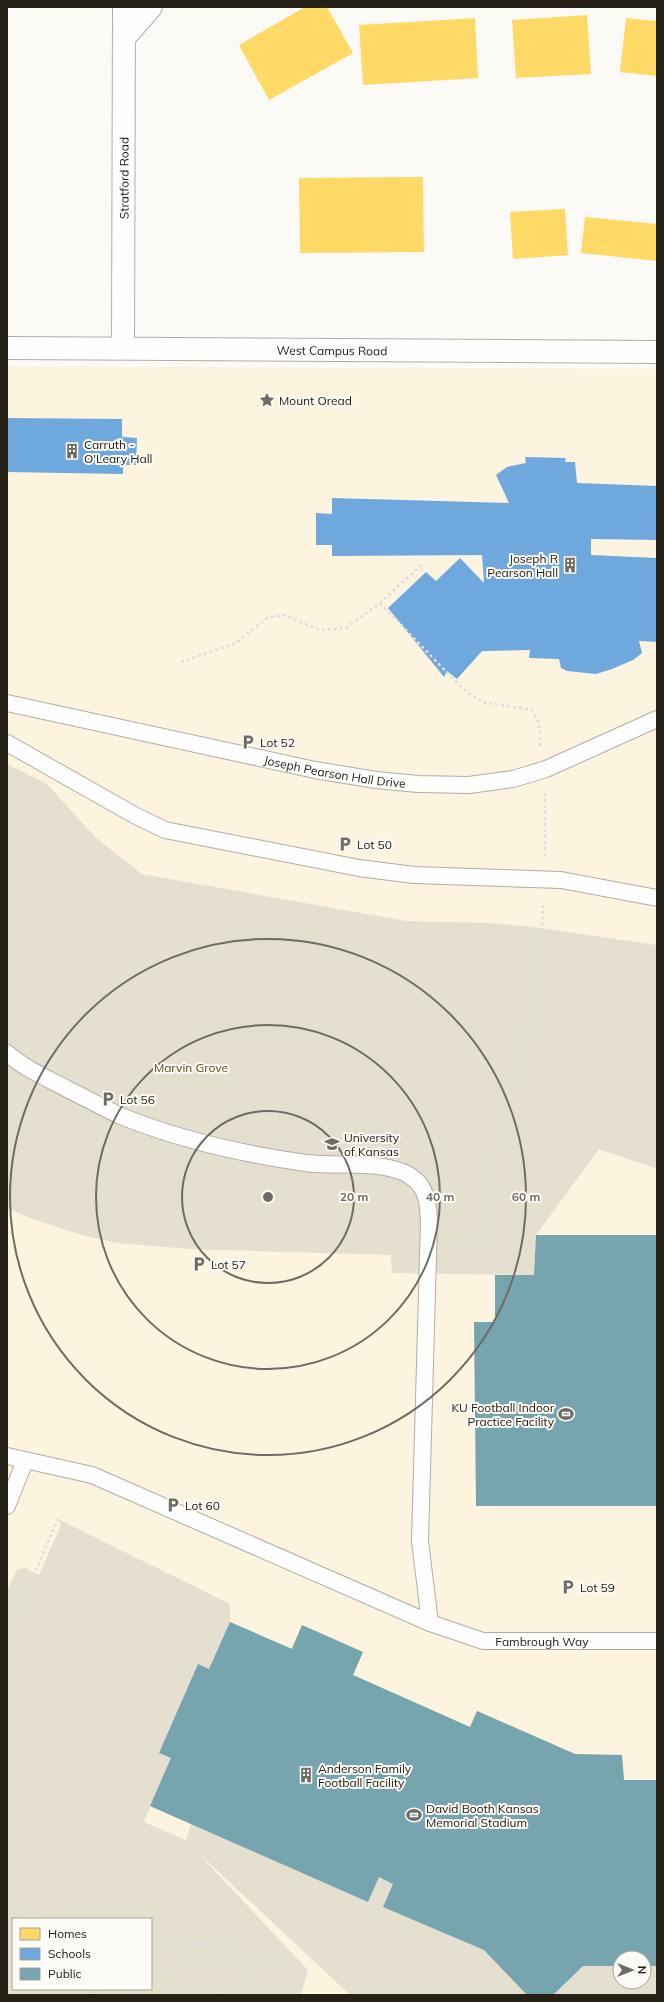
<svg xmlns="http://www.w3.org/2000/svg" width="664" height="2002" font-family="Mulish,sans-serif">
	<rect width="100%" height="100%" fill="#fcfaf7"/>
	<!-- built -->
	<path fill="#fdf4df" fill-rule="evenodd" d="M7 366 657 369V1995H7ZM13 1919H151V1989H13ZM620 1958H644V1982H620Z"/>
	<!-- green -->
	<path fill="#e5dfd0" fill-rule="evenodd" d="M7 764 47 784 95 837 142 874 406 921 486 923 526 926 657 945V1169L599 1149 536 1235 534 1275 392 1273 391 1255 190 1249 116 1243 78 1234 30 1218 7 1208Z
		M58 1519 230 1604V1622L291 1649 302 1625 363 1652 353 1675 470 1727 477 1711 575 1754 622 1755 624 1780H657V1995H350L193 1848 308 1970 301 1995H7V1591L17 1569 25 1568 39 1575 61 1525ZM150 1806 191 1824 186 1840 144 1822ZM13 1919H151V1989H13ZM620 1958H644V1982H620Z"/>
	<!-- homes -->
	<path fill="#ffd966" d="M305 7H327L353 53 269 100 239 45Z
		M587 15 591 74 516 78 512 20Z
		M475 18 478 78 363 85 359 25Z
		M626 18 657 21V76L620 72Z
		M423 177 424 252 300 253 299 178Z
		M565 209 568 255 513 259 510 212Z
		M585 217 657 224V261L581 253Z"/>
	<!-- schools -->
	<path fill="#6fa8dc" d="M7 418 122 419V437L137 438 136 465H123V474L7 472Z
		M525 457 566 458 565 462H575L577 483 657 486V540L591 539V555L657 558V642L639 641 642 653 633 660 612 669 596 674 567 671 561 668 559 659 529 658 530 650 482 651 457 679 447 671 444 677 388 608 426 572 436 581 460 558 484 583 482 555 332 556V545H316V513L332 514V498L509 503 496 475 507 467 526 463Z"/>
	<!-- public -->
	<path fill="#76a5af" d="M536 1235H657V1506H476L474 1322H495V1275H534Z
		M230 1622 292 1649 302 1625 363 1652 353 1675 470 1727 477 1711 575 1754 622 1755 624 1780H657V1966H644V1958H620V1966H583L553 1995H527L484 1950 383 1907 393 1884 379 1877 368 1902 150 1806 171 1758 159 1753 198 1664 209 1669Z"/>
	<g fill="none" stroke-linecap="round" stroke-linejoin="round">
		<!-- lane casing -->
		<g stroke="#b0ada7" stroke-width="18">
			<g id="lane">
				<path id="s1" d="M7 703 315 770 376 780 418 784 469 785 513 779 546 769 657 719"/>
				<path d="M7 743 136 816 165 830 359 868 414 875 561 880 657 898"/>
				<path d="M7 1053C25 1069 47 1078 69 1090 86 1098 103 1108 121 1116 180 1140 242 1154 306 1163 337 1167 375 1160 405 1173 426 1183 428 1200 429 1221L420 1541 430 1623"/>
				<path id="s2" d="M7 1456 92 1475 430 1623 483 1641H657"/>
				<path d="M7 1506 25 1461"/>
			</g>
		</g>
		<!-- street casing -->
		<g stroke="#b0ada7" stroke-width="24">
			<g id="street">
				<path d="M124 38 151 7"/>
				<path id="s3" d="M123 348 124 7"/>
			</g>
		</g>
		<!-- secondary casing -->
		<g stroke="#b0ada7" stroke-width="24">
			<g id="secondary">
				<path id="s4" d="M7 348 657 352"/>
			</g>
		</g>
		<!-- path -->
		<path stroke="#dfdedd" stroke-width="2.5" stroke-dasharray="3 3" stroke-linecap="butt" d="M380 603 463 689 482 702 532 710 539 723 540 746
			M181 662 236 643 267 618 284 615 320 630 346 628 380 603 424 563
			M7 782H28
			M545 793V856
			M451 1246 485 1245 499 1126 536 1007 540 979 543 903
			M7 1630 25 1595 58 1519
			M7 1908 67 1919
			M151 1935 255 1956
			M151 1974 182 1966 258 1957 308 1970
			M88 1995 106 1989
			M221 1995 268 1960"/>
		<!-- lane -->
		<use href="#lane" stroke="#fffefe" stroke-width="16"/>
		<!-- street -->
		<use href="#street" stroke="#fffefe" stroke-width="22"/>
		<!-- secondary -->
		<use href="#secondary" stroke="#fffefe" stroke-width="22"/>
	</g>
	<!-- distance rings -->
	<g fill="none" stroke="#706c65" stroke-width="2">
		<circle cx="268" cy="1197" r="86"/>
		<circle cx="268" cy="1197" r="172"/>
		<circle cx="268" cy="1197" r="258"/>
	</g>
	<!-- icons -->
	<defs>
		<g id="sight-bare" transform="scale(1.2)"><path d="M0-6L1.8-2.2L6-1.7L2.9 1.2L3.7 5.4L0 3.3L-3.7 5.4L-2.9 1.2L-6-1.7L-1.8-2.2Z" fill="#706c65" stroke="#fdfbf6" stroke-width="2.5" paint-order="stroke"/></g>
		<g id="building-bare" transform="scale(1.2)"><path d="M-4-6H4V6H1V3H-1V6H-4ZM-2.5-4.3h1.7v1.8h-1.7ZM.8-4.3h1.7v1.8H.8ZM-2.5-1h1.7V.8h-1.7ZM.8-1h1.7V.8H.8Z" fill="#706c65" stroke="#fdfbf6" stroke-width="2.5" paint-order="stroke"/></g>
		<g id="parking-bare" transform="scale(1.2)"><path d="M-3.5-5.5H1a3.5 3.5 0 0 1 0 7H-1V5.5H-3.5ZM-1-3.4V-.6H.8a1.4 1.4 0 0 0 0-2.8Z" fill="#706c65" stroke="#fdfbf6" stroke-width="2.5" paint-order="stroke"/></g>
		<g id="university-bare" transform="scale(1.2)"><path d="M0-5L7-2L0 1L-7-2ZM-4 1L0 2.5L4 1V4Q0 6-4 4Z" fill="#706c65" stroke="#fdfbf6" stroke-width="2.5" paint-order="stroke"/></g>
		<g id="stadium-bare" transform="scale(1.2)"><path d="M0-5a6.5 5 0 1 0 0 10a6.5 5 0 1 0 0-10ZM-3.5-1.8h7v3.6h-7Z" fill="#706c65" stroke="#fdfbf6" stroke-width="2.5" paint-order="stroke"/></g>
	</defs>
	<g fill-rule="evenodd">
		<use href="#sight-bare" x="267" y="400"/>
		<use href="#building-bare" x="72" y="451"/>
		<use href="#building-bare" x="570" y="565"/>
		<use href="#parking-bare" x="248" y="742"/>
		<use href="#parking-bare" x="345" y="844"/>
		<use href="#parking-bare" x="108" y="1099"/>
		<use href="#university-bare" x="332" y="1144"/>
		<use href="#parking-bare" x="199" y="1264"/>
		<use href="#stadium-bare" x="566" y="1414"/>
		<use href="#parking-bare" x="173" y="1505"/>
		<use href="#parking-bare" x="568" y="1587"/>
		<use href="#building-bare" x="306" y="1775"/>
		<use href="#stadium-bare" x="414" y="1815"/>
	</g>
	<g text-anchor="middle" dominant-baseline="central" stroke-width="4" stroke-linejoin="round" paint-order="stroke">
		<!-- street labels -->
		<g font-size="12" fill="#242016" stroke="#fdfbf6">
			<text stroke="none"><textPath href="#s3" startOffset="170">Stratford Road</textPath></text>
			<text stroke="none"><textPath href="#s4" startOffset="325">West Campus Road</textPath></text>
			<text stroke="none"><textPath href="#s1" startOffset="335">Joseph Pearson Hall Drive</textPath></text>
			<text stroke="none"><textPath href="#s2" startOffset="571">Fambrough Way</textPath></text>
		</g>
		<!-- poi labels -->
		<g font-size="12" fill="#242016" stroke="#fdfbf6" text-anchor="start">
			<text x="279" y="400">Mount Oread</text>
			<text x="84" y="444">Carruth -<tspan x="84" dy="14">O'Leary Hall</tspan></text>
			<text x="558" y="558" text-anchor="end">Joseph R<tspan x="558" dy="14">Pearson Hall</tspan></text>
			<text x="260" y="742">Lot 52</text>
			<text x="357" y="844">Lot 50</text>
			<text x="120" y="1099">Lot 56</text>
			<text x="344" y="1137">University<tspan x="344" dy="14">of Kansas</tspan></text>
			<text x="211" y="1264">Lot 57</text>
			<text x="554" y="1407" text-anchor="end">KU Football Indoor<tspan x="554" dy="14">Practice Facility</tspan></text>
			<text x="185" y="1505">Lot 60</text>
			<text x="580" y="1587">Lot 59</text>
			<text x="318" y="1768">Anderson Family<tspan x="318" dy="14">Football Facility</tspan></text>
			<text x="426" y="1808">David Booth Kansas<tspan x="426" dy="14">Memorial Stadium</tspan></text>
		</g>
		<!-- park labels -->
		<g font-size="12" fill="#5f4b13" stroke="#fdfbf6">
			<text x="191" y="1067">Marvin Grove</text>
		</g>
	</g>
	<circle cx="268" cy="1197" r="6" fill="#706c65" stroke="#fdfbf6" stroke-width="2"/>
	<g font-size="12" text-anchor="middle" font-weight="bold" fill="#706c65" stroke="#fdfbf6" stroke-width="4" stroke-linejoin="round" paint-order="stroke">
		<text x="354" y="1201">20 m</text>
		<text x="440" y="1201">40 m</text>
		<text x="526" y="1201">60 m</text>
	</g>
	<!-- border -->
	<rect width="664" height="2002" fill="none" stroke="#242016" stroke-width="16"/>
	<!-- legend -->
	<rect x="12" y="1918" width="140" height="72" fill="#fdfbf6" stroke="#a6a39c"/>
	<rect x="20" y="1928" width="20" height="12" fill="#ffd966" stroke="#a6a39c"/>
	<text x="48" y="1938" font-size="12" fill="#242016">Homes</text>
	<rect x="20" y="1948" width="20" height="12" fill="#6fa8dc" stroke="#a6a39c"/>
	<text x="48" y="1958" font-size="12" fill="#242016">Schools</text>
	<rect x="20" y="1968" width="20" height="12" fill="#76a5af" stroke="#a6a39c"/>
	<text x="48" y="1978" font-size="12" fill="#242016">Public</text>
	<!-- north arrow -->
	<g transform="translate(632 1970) rotate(90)"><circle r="19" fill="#fdfbf6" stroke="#a6a39c"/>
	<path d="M0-3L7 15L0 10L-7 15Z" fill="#706c65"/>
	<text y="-6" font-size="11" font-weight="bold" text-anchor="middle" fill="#242016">N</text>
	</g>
</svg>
